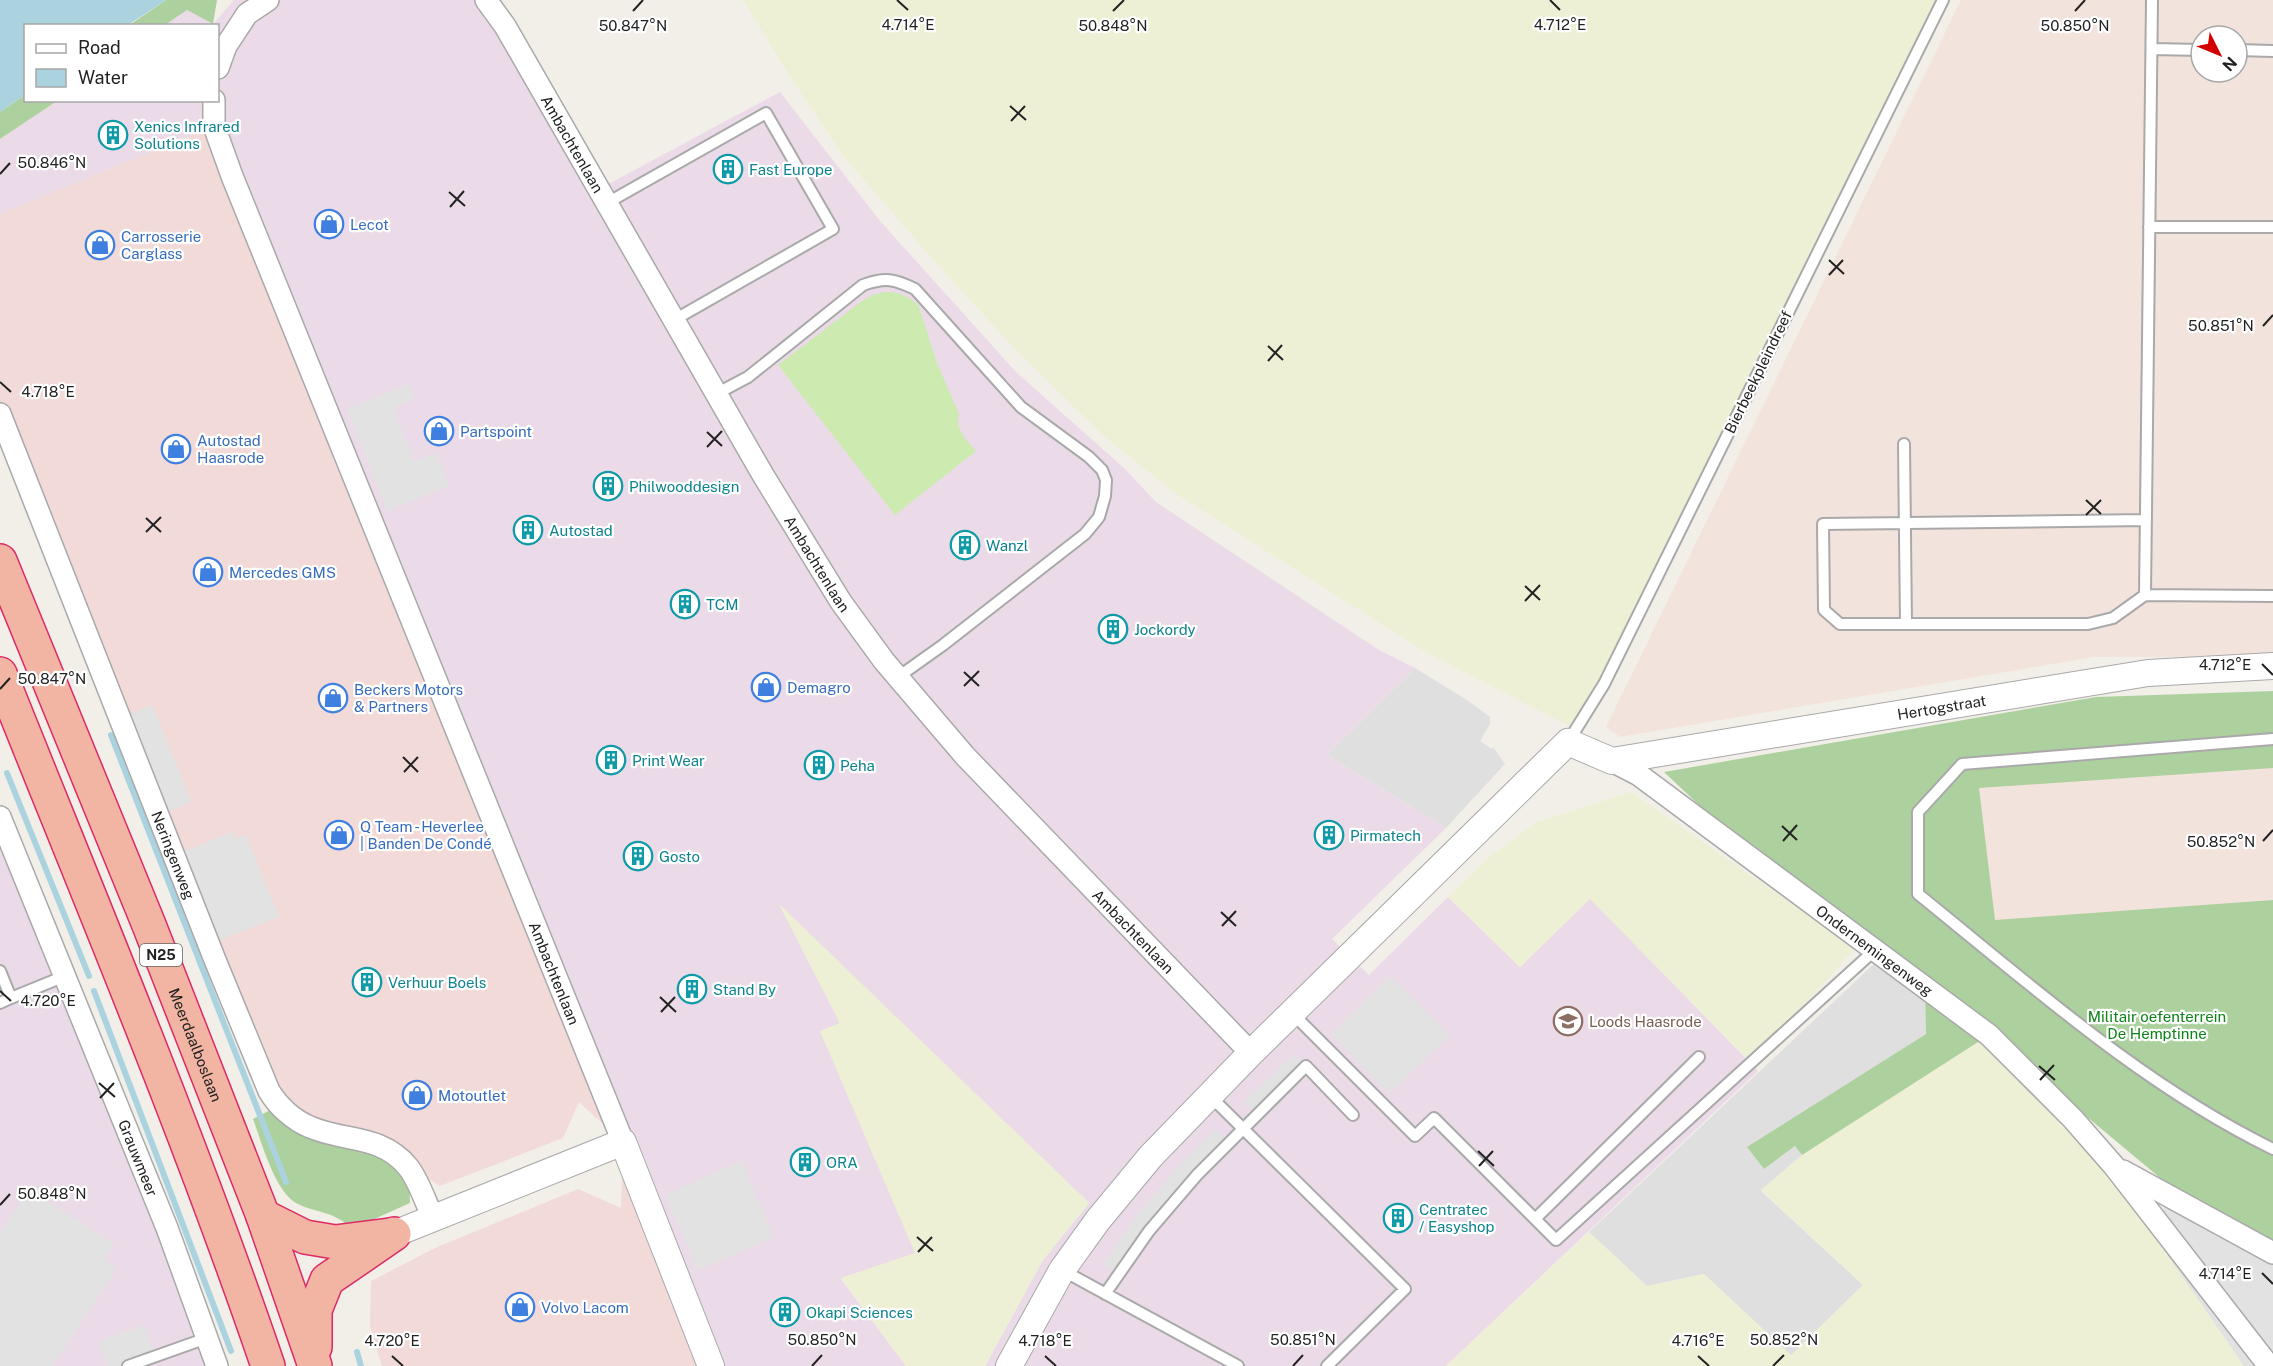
<svg xmlns="http://www.w3.org/2000/svg" width="2273" height="1366" font-family="'Public Sans',sans-serif">
	<rect width="100%" height="100%" fill="#f2efe9"/>
	<!-- residential -->
	<path fill="#e0dfdf" d="M1415 668 1467 700 1490 717V724L1480 741 1492 749 1493 747 1505 764 1446 828 1327 755Z
		M1876 962 1925 986 1926 1034 1748 1147 1764 1169 1795 1146 1802 1155 1761 1191 1863 1285 1791 1356 1704 1274 1647 1286 1589 1232Z"/>
	<!-- commercial -->
	<path fill="#f2dad9" d="M214 126 232 176 623 1142 711 1366H382L370 1327 371 1281 435 1248 578 1189 621 1208 623 1142 579 1102 563 1138 440 1186 409 1167 386 1148 359 1139 310 1127 278 1106 269 1091 215 960 0 414V214Z"/>
	<!-- industrial -->
	<path fill="#ebdbe8" d="M234 0H486L599 189 780 92 880 221 1017 373 1124 468 1156 502 1379 650 1415 668 1327 755 1446 828 1332 939 1369 975 1448 897 1520 967 1590 898 1758 1071 1446 1366H985L1043 1260 1089 1203 780 906 840 1023 821 1031 916 1253 841 1279 906 1366H711L214 126 0 214V139L57 101 218 100V26L165 25 187 10 213 24Z
		M0 819 160 1233 208 1366H0Z"/>
	<!-- military -->
	<path fill="#f3e3dd" fill-rule="evenodd" d="M1961 0H2273V657H2094L1620 737 1606 727ZM2201 36H2237V72H2201Z
		M2273 713V1174L1684 776Z"/>
	<!-- farmland -->
	<path fill="#eef0d5" d="M743 0H1939L1591 695 1569 726 1427 653 1173 492 1104 436 1011 345 928 254 844 157 789 75Z
		M1631 792 1855 948 1752 1064 1590 899 1520 967 1448 897 1489 857 1537 822Z
		M779 904 1089 1203 1043 1260 985 1366H906L841 1278 915 1253 820 1031 840 1023Z
		M1989 1035 2073 1119 2244 1366H1446L1589 1232 1647 1286 1704 1274 1791 1355 1863 1285 1761 1190 1802 1155Z"/>
	<!-- grass -->
	<path fill="#cdebb0" d="M885 292C897 291 912 297 919 307L937 363 959 414C955 431 966 439 976 451L895 515 778 365 862 301 872 295Z"/>
	<!-- forest -->
	<path fill="#add19e" d="M166 0H217L213 24 187 10 165 25 128 26Z
		M25 95 26 100 57 101 0 139V112Z
		M2273 691V768L1979 788 1995 920 2273 900V1243L2177 1192 1989 1035 1802 1155 1795 1146 1764 1169 1747 1147 1926 1034 1925 986 1760 852 1717 822 1664 772 2096 697Z
		M278 1106 409 1167 410 1203 352 1229C334 1211 319 1214 298 1204 275 1193 262 1143 253 1119Z"/>
	<!-- parking -->
	<path fill="#e2e2e2" d="M409 384 415 399 393 408 414 461 436 453 449 486 387 511 347 409Z
		M152 705 192 802 168 812 128 715Z
		M232 832 235 839 246 835 279 917 220 940 185 851Z
		M1390 976 1450 1035 1389 1094 1331 1034Z
		M1294 1054 1306 1066 1256 1114 1244 1102Z
		M1215 1129 1228 1142 1119 1274 1103 1264 1132 1221 1182 1162Z
		M741 1161 774 1237 698 1270 665 1195Z
		M29 1189 114 1244 104 1259 117 1268 53 1366H0V1233Z
		M2177 1192 2273 1243V1366H2244L2148 1227Z
		M144 1325 154 1354 118 1366H107L99 1341Z"/>
	<!-- water -->
	<path fill="#aad3df" d="M0 0H166L128 25 26 26 25 95 0 112Z"/>
	<g fill="none" stroke-linecap="round" stroke-linejoin="round">
		<!-- stream -->
		<path stroke="#aad3df" stroke-width="6" d="M111 735 286 1182
			M7 773 89 976
			M94 991 231 1351
			M357 1352 361 1366"/>
		<!-- service casing -->
		<g stroke="#a9a9a9" stroke-width="14">
			<path id="service" d="M2152 0 2145 595 2273 596
				M2152 49 2201 50
				M2237 50 2273 51
				M607 203 766 113 833 229 674 320
				M2149 227H2273
				M716 394 748 377 863 285C886 277 894 279 915 289L1021 407 1089 457 1102 470 1106 480 1105 496 1099 517 1085 534 943 645 898 677
				M1904 444 1906 624
				M2145 595 2113 618 2088 624H1840L1824 610 1823 524 2146 520
				M2273 739 1962 764 1918 812V894C2031 985 2142 1085 2273 1149
				M1568 742 1604 684 1943 0
				M0 971 11 998 0 1003
				M11 998 65 976
				M1292 1013 1415 1136 1434 1118 1556 1240 1876 949
				M1210 1096 1405 1289 1327 1366
				M1535 1219 1699 1057
				M1062 1270 1238 1366
				M1105 1294 1149 1231 1197 1175 1306 1066 1353 1115
				M128 1366 207 1338"/>
		</g>
		<!-- minor casing -->
		<g stroke="#a9a9a9" stroke-width="24">
			<g id="minor">
				<path id="s1" d="M486 0 505 26 763 475 841 602 884 661 965 756 1251 1053"/>
				<path d="M218 68 226 46 247 14 268 0"/>
				<path id="s2" d="M214 100V126L232 176 623 1142"/>
				<path id="s3" d="M0 414 215 960 269 1091C278 1106 293 1120 310 1127 344 1142 381 1134 408 1167 418 1179 426 1203 433 1218"/>
				<path id="s4" d="M1612 761 1639 775 1989 1035 2073 1119 2114 1166 2269 1366"/>
				<path id="s5" d="M0 817 167 1228 217 1366"/>
				<path d="M2123 1171 2273 1253"/>
			</g>
		</g>
		<!-- tertiary casing -->
		<g stroke="#a9a9a9" stroke-width="28">
			<g id="tertiary">
				<path d="M394 1234 623 1142 711 1366"/>
				<path id="s6" d="M1009 1366 1062 1270 1098 1220 1151 1156 1251 1053 1568 742 1612 761 2148 673 2273 666"/>
			</g>
		</g>
		<!-- trunk casing -->
		<g stroke="#dc2a67" stroke-width="36">
			<g id="trunk">
				<path id="s7" d="M0 561 149 925 263 1216 315 1366"/>
				<path d="M0 674C92 904 188 1132 268 1366"/>
				<path d="M263 1216 305 1237 335 1242 390 1235"/>
				<path d="M315 1347V1310L327 1280 394 1234"/>
			</g>
		</g>
		<!-- service -->
		<use href="#service" stroke="#fff" stroke-width="10"/>
		<!-- minor -->
		<use href="#minor" stroke="#fff" stroke-width="21"/>
		<!-- tertiary -->
		<use href="#tertiary" stroke="#fff" stroke-width="26"/>
		<!-- trunk -->
		<use href="#trunk" stroke="#f2b4a3" stroke-width="33"/>
	</g>
	<!-- ticks -->
	<path fill="none" stroke="#222" stroke-width="2" d="M897 0 908 10M1550 0 1560 10M633 11 643 0M1113 11 1124 0M2075 11 2085 0M1010 106 1026 120M1011 121 1025 106M0 174 10 163M449 192 465 206M450 207 464 191M1829 260 1844 274M1829 275 1843 260M2263 326 2273 315M1268 346 1283 360M1268 361 1282 345M0 382 11 392M707 432 722 446M707 447 722 431M2086 500 2101 514M2086 515 2101 500M146 518 161 532M146 532 161 517M1525 586 1540 600M1525 601 1540 585M2262 664 2273 675M964 672 979 686M964 686 979 671M0 689 10 678M403 757 418 772M404 772 418 757M1782 826 1797 840M1783 841 1797 825M2263 841 2273 830M1221 912 1236 926M1222 926 1236 911M0 991 11 1001M660 997 676 1012M661 1012 675 997M2039 1066 2055 1080M2040 1080 2054 1065M99 1083 115 1097M100 1098 114 1083M1478 1151 1494 1166M1479 1166 1493 1151M0 1205 10 1194M917 1237 933 1251M918 1252 932 1237M2262 1273 2273 1284M392 1356 403 1366M1045 1356 1056 1366M1698 1356 1709 1366M812 1366 822 1355M1293 1366 1303 1355M1773 1366 1784 1355"/>
	<!-- icons -->
	<defs>
		<g id="building-ring" transform="scale(1.5)"><circle r="9.5" fill="#fff" stroke="#0f9aa8" stroke-width="1.5"/><path d="M-4-6H4V6H1V3H-1V6H-4ZM-2.5-4.3h1.7v1.8h-1.7ZM.8-4.3h1.7v1.8H.8ZM-2.5-1h1.7V.8h-1.7ZM.8-1h1.7V.8H.8Z" fill="#0f9aa8"/></g>
		<g id="shop-ring" transform="scale(1.5)"><circle r="9.5" fill="#fff" stroke="#3f7fe0" stroke-width="1.5"/><path d="M-5-2.5h2.3a2.7 3.5 0 0 1 5.4 0H5L5.5 6h-11ZM-1.5-2.5h3a1.5 2.3 0 0 0-3 0Z" fill="#3f7fe0"/></g>
		<g id="university-ring" transform="scale(1.5)"><circle r="9.5" fill="#fff" stroke="#8d6e63" stroke-width="1.5"/><path d="M0-5L7-2L0 1L-7-2ZM-4 1L0 2.5L4 1V4Q0 6-4 4Z" fill="#8d6e63"/></g>
	</defs>
	<g fill-rule="evenodd">
		<use href="#building-ring" x="113" y="135"/>
		<use href="#building-ring" x="728" y="169"/>
		<use href="#shop-ring" x="329" y="224"/>
		<use href="#shop-ring" x="100" y="245"/>
		<use href="#shop-ring" x="439" y="431"/>
		<use href="#shop-ring" x="176" y="449"/>
		<use href="#building-ring" x="608" y="486"/>
		<use href="#building-ring" x="528" y="530"/>
		<use href="#building-ring" x="965" y="545"/>
		<use href="#shop-ring" x="208" y="572"/>
		<use href="#building-ring" x="685" y="604"/>
		<use href="#building-ring" x="1113" y="629"/>
		<use href="#shop-ring" x="766" y="687"/>
		<use href="#shop-ring" x="333" y="698"/>
		<use href="#building-ring" x="611" y="760"/>
		<use href="#building-ring" x="819" y="765"/>
		<use href="#shop-ring" x="339" y="835"/>
		<use href="#building-ring" x="1329" y="835"/>
		<use href="#building-ring" x="638" y="856"/>
		<use href="#building-ring" x="367" y="982"/>
		<use href="#building-ring" x="692" y="989"/>
		<use href="#university-ring" x="1568" y="1021"/>
		<use href="#shop-ring" x="417" y="1095"/>
		<use href="#building-ring" x="805" y="1162"/>
		<use href="#building-ring" x="1398" y="1218"/>
		<use href="#shop-ring" x="520" y="1307"/>
		<use href="#building-ring" x="785" y="1312"/>
	</g>
	<g text-anchor="middle" dominant-baseline="central" stroke-width="4.5" stroke-linejoin="round" paint-order="stroke">
		<!-- shield labels -->
		<rect fill="#fff" stroke="#646464" stroke-width="1.5" x="140" y="944" width="42" height="22" rx="4.5"/>
		<g font-size="14" font-weight="bold" fill="#222">
			<text x="161" y="955">N25</text>
		</g>
		<!-- culture labels -->
		<g font-size="15" fill="#0d838f" stroke="#fff" text-anchor="start">
			<text x="134" y="126">Xenics Infrared<tspan x="134" dy="17">Solutions</tspan></text>
			<text x="749" y="169">Fast Europe</text>
			<text x="629" y="486">Philwooddesign</text>
			<text x="549" y="530">Autostad</text>
			<text x="986" y="545">Wanzl</text>
			<text x="706" y="604">TCM</text>
			<text x="1134" y="629">Jockordy</text>
			<text x="632" y="760">Print Wear</text>
			<text x="840" y="765">Peha</text>
			<text x="1350" y="835">Pirmatech</text>
			<text x="659" y="856">Gosto</text>
			<text x="388" y="982">Verhuur Boels</text>
			<text x="713" y="989">Stand By</text>
			<text x="826" y="1162">ORA</text>
			<text x="1419" y="1209">Centratec<tspan x="1419" dy="17">/ Easyshop</tspan></text>
			<text x="806" y="1312">Okapi Sciences</text>
		</g>
		<!-- street labels -->
		<g font-size="15" fill="#222" stroke="#fff">
			<text stroke="none"><textPath href="#s1" startOffset="168">Ambachtenlaan</textPath></text>
			<text transform="translate(1758 372) rotate(-64)">Bierbeekpleindreef</text>
			<text stroke="none"><textPath href="#s1" startOffset="654">Ambachtenlaan</textPath></text>
			<text stroke="none"><textPath href="#s6" startOffset="1224">Hertogstraat</textPath></text>
			<text stroke="none"><textPath href="#s3" startOffset="474">Neringenweg</textPath></text>
			<text stroke="none"><textPath href="#s1" startOffset="1140">Ambachtenlaan</textPath></text>
			<text stroke="none"><textPath href="#s4" startOffset="324">Ondernemingenweg</textPath></text>
			<text stroke="none"><textPath href="#s2" startOffset="939">Ambachtenlaan</textPath></text>
			<text stroke="none"><textPath href="#s7" startOffset="522">Meerdaalboslaan</textPath></text>
			<text stroke="none"><textPath href="#s5" startOffset="368">Grauwmeer</textPath></text>
		</g>
		<!-- shop labels -->
		<g font-size="15" fill="#366cbe" stroke="#fff" text-anchor="start">
			<text x="350" y="224">Lecot</text>
			<text x="121" y="236">Carrosserie<tspan x="121" dy="17">Carglass</tspan></text>
			<text x="460" y="431">Partspoint</text>
			<text x="197" y="440">Autostad<tspan x="197" dy="17">Haasrode</tspan></text>
			<text x="229" y="572">Mercedes GMS</text>
			<text x="787" y="687">Demagro</text>
			<text x="354" y="689">Beckers Motors<tspan x="354" dy="17">&amp; Partners</tspan></text>
			<text x="360" y="826">Q Team - Heverlee<tspan x="360" dy="17">| Banden De Condé</tspan></text>
			<text x="438" y="1095">Motoutlet</text>
			<text x="541" y="1307">Volvo Lacom</text>
		</g>
		<!-- park labels -->
		<g font-size="15" fill="#0c8416" stroke="#fff">
			<text x="2157" y="1016">Militair oefenterrein<tspan x="2157" dy="17">De Hemptinne</tspan></text>
		</g>
		<!-- education labels -->
		<g font-size="15" fill="#785e54" stroke="#fff" text-anchor="start">
			<text x="1589" y="1021">Loods Haasrode</text>
		</g>
	</g>
	<g font-size="15" text-anchor="middle" fill="#222" stroke="#fff" stroke-width="4.5" stroke-linejoin="round" paint-order="stroke">
		<text x="908" y="30">4.714°E</text>
		<text x="1560" y="30">4.712°E</text>
		<text x="633" y="31">50.847°N</text>
		<text x="1113" y="31">50.848°N</text>
		<text x="2075" y="31">50.850°N</text>
		<text x="52" y="168">50.846°N</text>
		<text x="2221" y="331">50.851°N</text>
		<text x="48" y="397">4.718°E</text>
		<text x="2225" y="670">4.712°E</text>
		<text x="52" y="684">50.847°N</text>
		<text x="2221" y="847">50.852°N</text>
		<text x="48" y="1006">4.720°E</text>
		<text x="52" y="1199">50.848°N</text>
		<text x="2225" y="1279">4.714°E</text>
		<text x="822" y="1345">50.850°N</text>
		<text x="1303" y="1345">50.851°N</text>
		<text x="1784" y="1345">50.852°N</text>
		<text x="392" y="1346">4.720°E</text>
		<text x="1045" y="1346">4.718°E</text>
		<text x="1698" y="1346">4.716°E</text>
	</g>
	<!-- legend -->
	<rect x="24" y="24" width="195" height="78" fill="#ffffff" stroke="#a7a7a7" stroke-width="1.5"/>
	<rect x="36" y="44" width="30" height="9" fill="#ffffff" stroke="#a7a7a7" stroke-width="1.5"/>
	<text x="78" y="54" font-size="18" fill="#222222">Road</text>
	<rect x="36" y="69" width="30" height="18" fill="#aad3df" stroke="#a7a7a7" stroke-width="1.5"/>
	<text x="78" y="84" font-size="18" fill="#222222">Water</text>
	<!-- north arrow -->
	<g transform="translate(2219 54) rotate(133)"><circle r="28" fill="#ffffff" stroke="#a7a7a7" stroke-width="1.5"/>
	<path d="M0-4.5L10 22L0 15L-10 22Z" fill="#d40000"/>
	<text y="-9" font-size="16" font-weight="bold" text-anchor="middle" fill="#222222">N</text>
	</g>
</svg>
